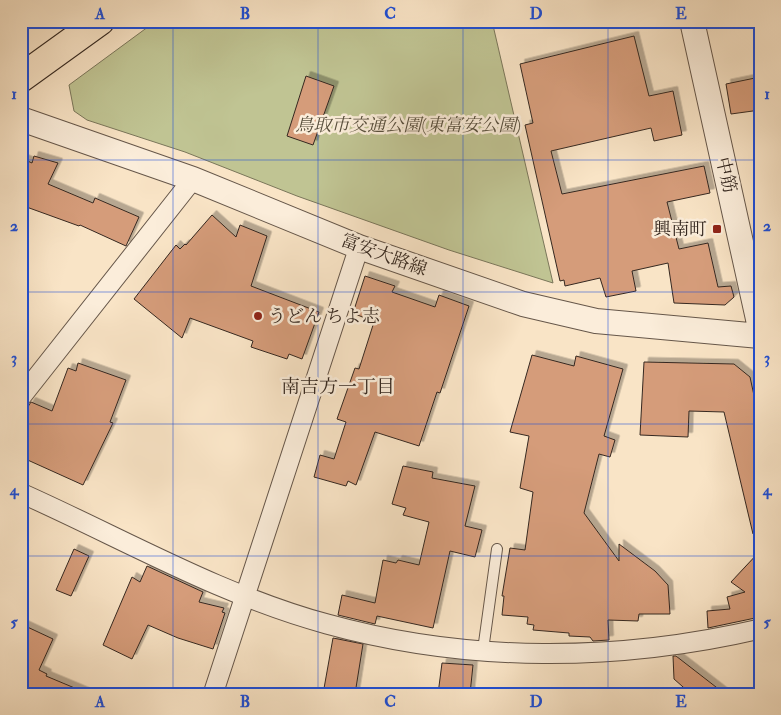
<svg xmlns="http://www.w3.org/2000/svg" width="781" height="715" font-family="'IM FELL Double Pica','Noto Serif JP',serif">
	<defs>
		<filter id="shadow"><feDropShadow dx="4.5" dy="-4.5" stdDeviation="0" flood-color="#0004"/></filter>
	</defs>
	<rect width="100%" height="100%" fill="#f9e4c6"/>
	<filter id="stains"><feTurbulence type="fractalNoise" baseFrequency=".004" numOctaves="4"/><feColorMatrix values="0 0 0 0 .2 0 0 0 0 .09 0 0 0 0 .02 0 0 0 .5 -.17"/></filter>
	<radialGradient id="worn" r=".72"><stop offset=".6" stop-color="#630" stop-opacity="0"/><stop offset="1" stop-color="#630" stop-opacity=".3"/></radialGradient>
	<!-- green -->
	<path fill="#c0c493" stroke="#7a765a" d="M156 21H492L553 283 449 250 297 196 185 152 87 120 74 111 69 85Z"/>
	<!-- building -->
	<path fill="#d59c7a" stroke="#352820" filter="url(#shadow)" d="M634 36 649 96 673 91 682 135 654 141 651 128 551 151 562 194 704 166 710 193 667 202 679 249 708 243 718 287 731 286 734 297 725 305 674 303 668 263 632 271 636 291 606 297 600 278 565 286 564 280 560 281 525 125 533 123 520 64Z
		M306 76 334 86 313 145 287 136Z
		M760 77V110L731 114 726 84Z
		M34 156 58 163 48 184 93 203 95 198 139 217 126 246 80 225 79 226 21 205V158L32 163Z
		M212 215 236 237 240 225 267 236 251 286 319 312 302 359 289 354 287 359 251 347 253 341 190 318 182 338 134 299 176 245 180 249 185 244 186 245Z
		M365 276 395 286 392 292 435 307 439 295 469 306 440 393 437 392 419 446 375 432 356 485 348 481 346 486 314 477 320 455 334 459 346 422 337 419 355 368 359 369 374 322 353 313Z
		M532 355 574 366 576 356 623 369 604 436 615 440 610 457 599 454 584 513 619 561V544L655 571 668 585 670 614H639L638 621 608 620 609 640 593 641 590 637 569 636V633L533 630 534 625 527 624 528 617 502 615 504 596H502L510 548 525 550 533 492 520 488 529 436 510 432Z
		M644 362 734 364 750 377 758 414H754L760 439V534H753L724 412 689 411 688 437 640 435Z
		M78 363 126 380 110 422 113 423 83 485 21 457V422L29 405 31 402 52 411 68 368 76 371Z
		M403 466 433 472 432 478 475 486 465 526 482 530 475 557 450 551 433 628 377 616 375 624 338 615 342 595 375 603 383 560 396 563 398 560 419 565 429 522 403 515 406 508 392 504Z
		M74 549 89 556 71 596 56 590Z
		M760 551V617L708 628 707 611 730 609 727 597 745 592 731 582Z
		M147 566 203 592 199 602 224 608 222 612 225 613 213 649 178 638 148 625 132 659 103 645 132 577 140 582Z
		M21 624 53 639 39 670 47 674 46 676 89 694H21Z
		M333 638 363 644 355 694H323Z
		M673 656H676L725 694H691L674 679Z
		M442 663 473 665 470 694H438Z"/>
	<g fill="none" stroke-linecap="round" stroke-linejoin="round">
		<!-- service casing -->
		<g stroke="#66574a" stroke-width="12">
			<path id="service" d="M483 650 497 549"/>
		</g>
		<!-- minor casing -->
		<g stroke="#66574a" stroke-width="21">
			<path id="minor" d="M21 397 193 179
				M21 493C122 538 220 595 327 624 468 663 618 662 760 629
				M213 694 359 247"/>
		</g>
		<!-- tertiary casing -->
		<g stroke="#66574a" stroke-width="26">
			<path id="tertiary" d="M692 21 760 328
				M21 119 193 179 359 247 523 304 596 321 760 336"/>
		</g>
		<!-- primary casing -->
		<g stroke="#352820" stroke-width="30">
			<path id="primary" d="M21 78 100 21"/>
		</g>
		<!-- service -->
		<use href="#service" stroke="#fbedda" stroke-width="10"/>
		<!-- minor -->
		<use href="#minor" stroke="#fbedda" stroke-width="19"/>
		<!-- tertiary -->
		<use href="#tertiary" stroke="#fbedda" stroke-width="24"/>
		<!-- primary -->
		<use href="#primary" stroke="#f9e4c6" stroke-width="28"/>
	</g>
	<!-- grid -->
	<path fill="none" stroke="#1d4ed8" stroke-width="1" stroke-opacity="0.55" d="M173 21V694M318 21V694M463 21V694M608 21V694M21 160H760M21 292H760M21 424H760M21 556H760"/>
	<!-- markers -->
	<g fill="#8f2418" stroke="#fbedda" stroke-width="2">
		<rect x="712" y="224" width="10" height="10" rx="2.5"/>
		<circle cx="258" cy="316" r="5"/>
	</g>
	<g text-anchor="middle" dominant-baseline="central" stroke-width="5" stroke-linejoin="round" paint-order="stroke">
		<!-- park labels -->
		<g font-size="18" font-style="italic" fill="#584f3d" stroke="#fbedda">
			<text x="408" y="125">鳥取市交通公園(東富安公園)</text>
		</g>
		<!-- street labels -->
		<g font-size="18" fill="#352820" stroke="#fbedda">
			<text transform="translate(726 175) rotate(77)">中筋</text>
			<text transform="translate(384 255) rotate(20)">富安大路線</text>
		</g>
		<!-- poi labels -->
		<g font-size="18" fill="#352820" stroke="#fbedda" text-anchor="end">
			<text x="707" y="229">興南町</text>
			<text x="268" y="316" text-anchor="start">うどん ちよ志</text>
		</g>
		<!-- neighbourhood labels -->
		<g font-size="19" fill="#352820" stroke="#fbedda">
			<text x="338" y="387">南吉方一丁目</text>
		</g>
	</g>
	<!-- margin -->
	<rect width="781" height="715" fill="none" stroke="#f9e4c6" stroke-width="55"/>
	<rect x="28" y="28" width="726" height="660" fill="none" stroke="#1d4ed8" stroke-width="2"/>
	<g font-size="16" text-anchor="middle" font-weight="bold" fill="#1d4ed8">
		<text x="100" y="19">A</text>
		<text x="245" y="19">B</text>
		<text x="390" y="19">C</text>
		<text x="536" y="19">D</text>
		<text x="681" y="19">E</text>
		<text x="14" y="99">1</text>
		<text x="767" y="99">1</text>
		<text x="14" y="231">2</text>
		<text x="767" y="231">2</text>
		<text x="14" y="363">3</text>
		<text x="767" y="363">3</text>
		<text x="14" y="495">4</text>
		<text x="767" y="495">4</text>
		<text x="14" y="627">5</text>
		<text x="767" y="627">5</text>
		<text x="100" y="707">A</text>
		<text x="245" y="707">B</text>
		<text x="390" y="707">C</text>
		<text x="536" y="707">D</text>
		<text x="681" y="707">E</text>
	</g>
	<rect width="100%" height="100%" filter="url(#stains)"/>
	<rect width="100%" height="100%" fill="url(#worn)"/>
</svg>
